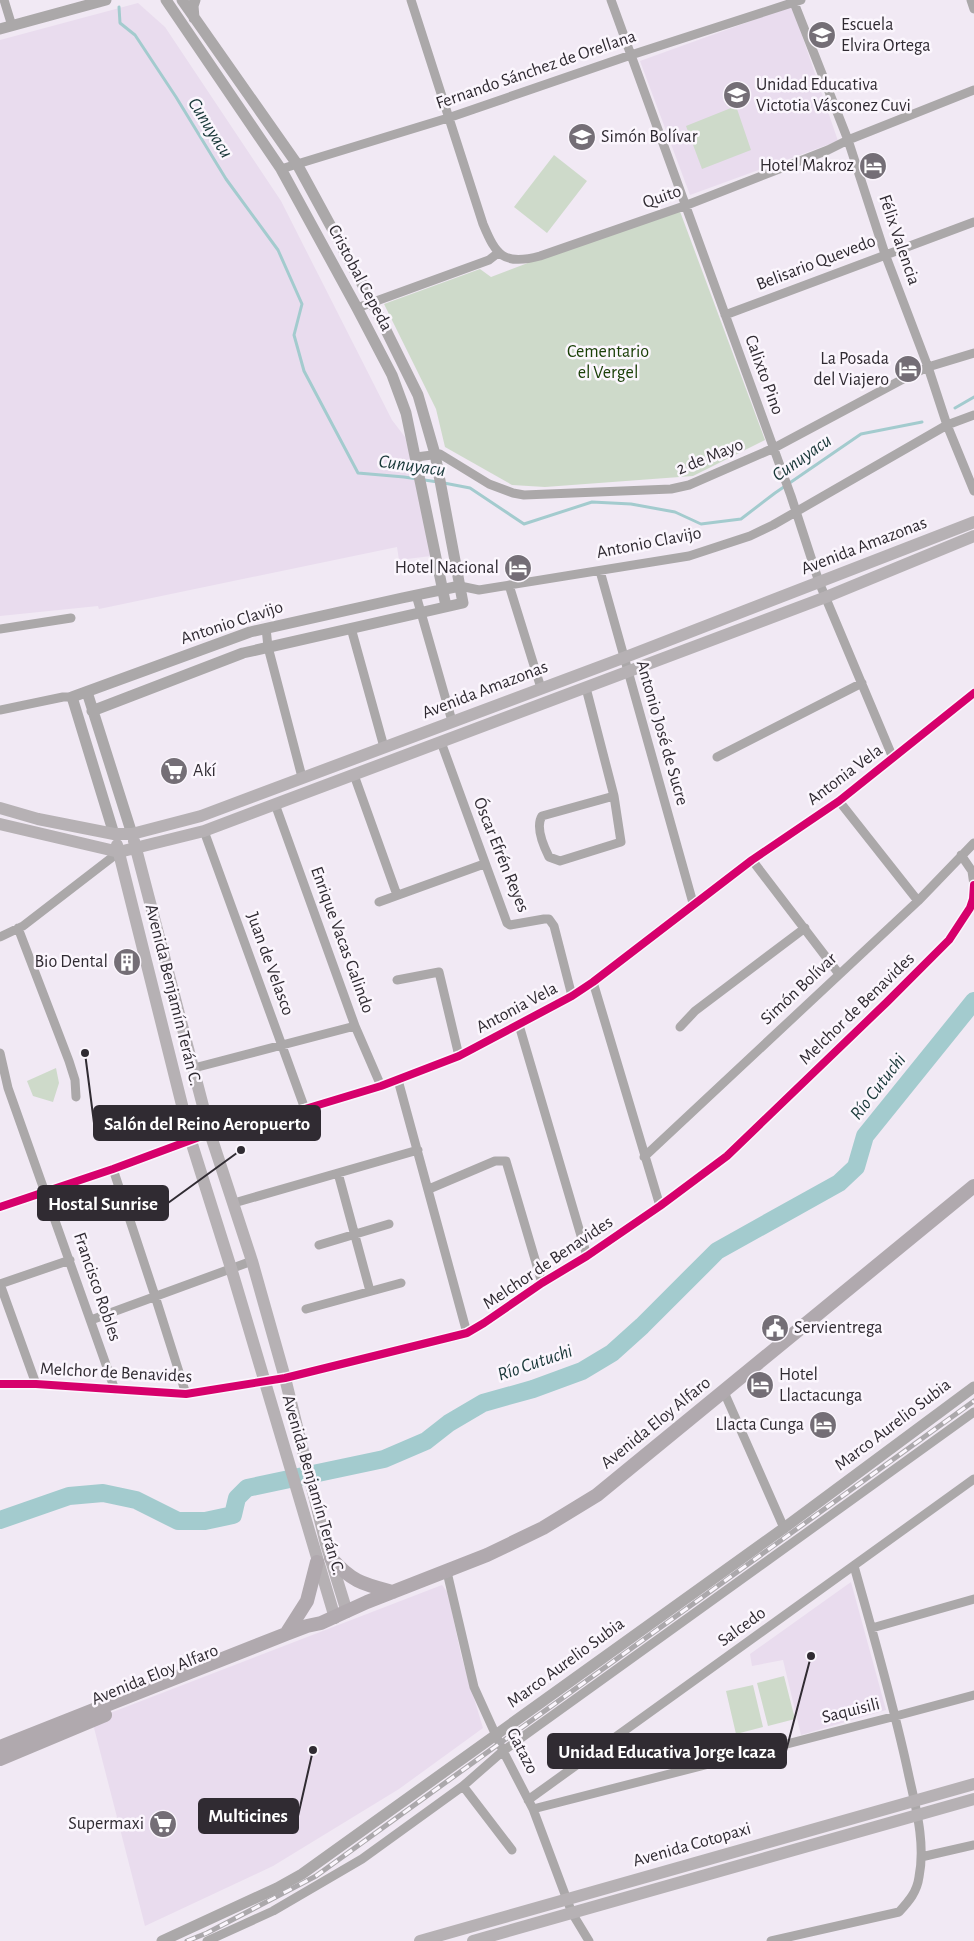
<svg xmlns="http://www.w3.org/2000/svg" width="974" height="1941" font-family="'Alegreya Sans',sans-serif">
	<rect width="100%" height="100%" fill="#f1e9f4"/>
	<!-- built -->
	<path fill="#e9dcee" d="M138 3 165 27 281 201 392 420 405 437 418 484 431 556 399 560 397 547 99 609 98 606 0 616V40Z
		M792 6 838 141 690 195 640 61Z
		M851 1582 886 1710 801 1735 783 1660 752 1666 750 1654Z
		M442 1585 448 1593 461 1655 483 1728 399 1789 273 1866 145 1926 92 1720Z"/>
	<!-- green -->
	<path fill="#cedaca" d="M736 106 751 150 702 169 686 126Z
		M554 155 587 181 547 233 514 207Z
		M678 206 765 440 693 476 545 487 512 485 445 447 436 409 384 304 480 269 491 277Z
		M56 1068 59 1083 53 1102 33 1096 27 1081Z
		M784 1676 795 1719 768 1726 757 1683Z
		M753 1685 763 1727 736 1734 726 1691Z"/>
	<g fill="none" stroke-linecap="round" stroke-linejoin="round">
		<!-- stream -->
		<path stroke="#a3cbce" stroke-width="3" d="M119 7 120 23 135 35 176 97 226 179 278 250 302 304 294 335 304 371 358 473 404 477 438 482
			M955 408 974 397
			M444 483 470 488 524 524 592 502 631 504 675 512 701 524 741 519 775 493 861 434 922 422"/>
		<!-- river -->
		<path stroke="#a3cbce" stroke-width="18" d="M0 1520 69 1496 103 1493 136 1500 178 1521H205L233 1515 237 1498 247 1488 384 1459 426 1441 449 1423 483 1403 533 1389 582 1371 612 1353 642 1326 717 1251 839 1183 856 1167 865 1136 974 1001"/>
		<!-- minor -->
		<path stroke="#aba8a9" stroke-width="9" d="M4 0 12 26
			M411 0 483 224C496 255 503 266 540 256L687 205 828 150 848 140 974 90
			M611 0 791 496 819 582 893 758
			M793 0 848 140 885 254 928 367 947 425 974 491
			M971 0 974 9
			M281 169 448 118 631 55 801 0
			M357 308 489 260 498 253
			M725 315 974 222
			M416 457 440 454 489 484 513 493 524 495 671 489 689 485 774 448 905 378 928 367 974 353
			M600 571 693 903
			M509 585 541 688
			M460 586 479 590 689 556 750 536 773 525 947 425 974 415
			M416 595 452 721
			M266 628 268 647 302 777
			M351 628 384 747
			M0 629 71 618
			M586 688 614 796 621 842 560 861 549 857C544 847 535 827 542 816L614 796
			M0 710 63 697H72
			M441 742 507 923 510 925 544 919H549L554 926 572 996
			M717 757 862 683
			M354 775 397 895
			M839 801 918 901
			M275 804 355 1026 381 1086
			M204 831 305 1109
			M961 855 972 871 974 885
			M752 860 839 974
			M379 902 484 864
			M18 928 69 1061 75 1080 76 1097
			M0 937 23 926 119 852
			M397 980 439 972 459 1056
			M593 982 660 1206
			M519 1025 587 1256
			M680 1027 695 1011 805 928
			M0 1053 8 1088 115 1390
			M194 1068 355 1026
			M398 1080 467 1333
			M644 1157 918 901 974 843
			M113 1169 155 1296 186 1394
			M338 1173 370 1291
			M429 1189 495 1161H506L542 1283
			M234 1203 418 1150
			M0 1207 113 1169 210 1133 305 1109 381 1086 459 1056 572 996 593 982 752 860 839 801 974 693
			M319 1245 389 1224
			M306 1309 401 1283
			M91 1320 252 1261
			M0 1384H36L186 1394 285 1378 467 1333 484 1323 542 1283 587 1256 660 1206 727 1156 887 1002 949 940 970 908 973 899 974 885
			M36 1384 0 1284 70 1260
			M724 1392 784 1528
			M447 1572 474 1687 503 1751 533 1809 572 1913 589 1941
			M872 1628 974 1599
			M463 1786 512 1850
			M528 1800 974 1479
			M533 1809 896 1716 974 1695
			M921 1857 974 1845
			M207 1941 273 1911 362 1859 463 1786 503 1751 974 1412
			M771 1941 899 1912C909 1901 917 1892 919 1877 926 1842 915 1805 908 1772 893 1702 873 1634 854 1566"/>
		<!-- tertiary -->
		<path stroke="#aba8a9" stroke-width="11" d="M166 0 281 169 357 308 392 375 406 413 446 606
			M194 18 193 6 195 0
			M0 29 106 0
			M87 692 132 834
			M92 711 243 653 463 603 435 454 418 395 372 302 297 164 182 0
			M114 834 72 697 250 632 402 598 460 586
			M162 1941 277 1888 302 1874 784 1528 974 1387"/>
		<!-- secondary -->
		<path stroke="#b6b1b4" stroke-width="12" d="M0 808 38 819 114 834H132L201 816 623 658 974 522
			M0 824 119 852 204 831 826 597 974 536
			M134 841 210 1133 252 1261 285 1378 326 1544 347 1612
			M117 845 191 1141 231 1268 335 1618
			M420 1941 974 1784
			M473 1941 974 1799"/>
		<!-- primary -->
		<path stroke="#b0a9ae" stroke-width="14" d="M331 1558C352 1582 363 1584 393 1592
			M286 1634 307 1601 317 1562
			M0 1747 286 1634 307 1626 321 1623 367 1602 487 1555 543 1528 597 1495 974 1186
			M0 1759 105 1715"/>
		<!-- rail casing -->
		<g stroke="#aba8ab" stroke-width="5">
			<path id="rail" d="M187 1941 207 1933 316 1876 974 1401"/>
		</g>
		<!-- rail -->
		<use href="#rail" stroke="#fbf6fd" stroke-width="3" stroke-dasharray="9" stroke-linecap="butt"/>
		<!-- cycleway casing -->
		<g stroke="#fbf6fd" stroke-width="11">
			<path id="cycleway" d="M0 1207 113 1169 210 1133 305 1109 381 1086 459 1056 572 996 593 982 752 860 839 801 974 693
				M0 1384H36L186 1394 285 1378 467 1333 484 1323 542 1283 587 1256 660 1206 727 1156 887 1002 949 940 970 908 973 899 974 885"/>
		</g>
		<!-- cycleway -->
		<use href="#cycleway" stroke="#d6006c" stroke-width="8"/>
	</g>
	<!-- icons -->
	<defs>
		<g id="school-disc" transform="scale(1.4375)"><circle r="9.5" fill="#746e76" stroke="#fbf6fd"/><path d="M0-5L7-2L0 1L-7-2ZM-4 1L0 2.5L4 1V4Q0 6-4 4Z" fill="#fff"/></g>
		<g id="hotel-disc" transform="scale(1.4375)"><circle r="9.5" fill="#746e76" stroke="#fbf6fd"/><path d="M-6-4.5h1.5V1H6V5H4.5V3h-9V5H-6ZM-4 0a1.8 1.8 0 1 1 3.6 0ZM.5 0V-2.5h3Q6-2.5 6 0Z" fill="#fff"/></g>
		<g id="supermarket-disc" transform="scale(1.4375)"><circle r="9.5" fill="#746e76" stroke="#fbf6fd"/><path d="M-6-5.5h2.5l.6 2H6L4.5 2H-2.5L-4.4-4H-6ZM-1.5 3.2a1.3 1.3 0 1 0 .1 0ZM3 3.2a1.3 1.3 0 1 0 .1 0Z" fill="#fff"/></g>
		<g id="building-disc" transform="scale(1.4375)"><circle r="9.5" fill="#746e76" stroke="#fbf6fd"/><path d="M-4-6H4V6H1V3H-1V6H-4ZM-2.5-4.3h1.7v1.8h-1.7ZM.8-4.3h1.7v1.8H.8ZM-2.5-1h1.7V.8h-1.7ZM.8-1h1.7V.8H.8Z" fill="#fff"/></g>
		<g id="civic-disc" transform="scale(1.4375)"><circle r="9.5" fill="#746e76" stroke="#fbf6fd"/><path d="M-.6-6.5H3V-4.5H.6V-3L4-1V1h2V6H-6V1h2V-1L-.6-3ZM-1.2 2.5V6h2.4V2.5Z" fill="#fff"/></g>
	</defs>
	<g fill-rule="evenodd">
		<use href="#school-disc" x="822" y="35"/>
		<use href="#school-disc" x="737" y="95"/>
		<use href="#school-disc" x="582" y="137"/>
		<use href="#hotel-disc" x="873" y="166"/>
		<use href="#hotel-disc" x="908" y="369"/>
		<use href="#hotel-disc" x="518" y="568"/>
		<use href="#supermarket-disc" x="174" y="771"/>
		<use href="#building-disc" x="127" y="962"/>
		<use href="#civic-disc" x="775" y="1328"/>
		<use href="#hotel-disc" x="760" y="1385"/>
		<use href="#hotel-disc" x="823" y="1425"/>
		<use href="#supermarket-disc" x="163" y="1824"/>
	</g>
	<g text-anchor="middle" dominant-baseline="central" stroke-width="5" stroke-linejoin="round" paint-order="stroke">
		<!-- poi labels -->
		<g font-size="18" fill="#302b32" stroke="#fbf6fd" text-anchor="start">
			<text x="841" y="25">Escuela<tspan x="841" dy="21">Elvira Ortega</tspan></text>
			<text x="756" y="85">Unidad Educativa<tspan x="756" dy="21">Victotia Vásconez Cuvi</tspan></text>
			<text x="601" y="137">Simón Bolívar</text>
			<text x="854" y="166" text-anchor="end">Hotel Makroz</text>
			<text x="889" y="359" text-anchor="end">La Posada<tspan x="889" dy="21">del Viajero</tspan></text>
			<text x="499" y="568" text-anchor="end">Hotel Nacional</text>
			<text x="193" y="771">Akí</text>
			<text x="108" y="962" text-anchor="end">Bio Dental</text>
			<text x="794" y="1328">Servientrega</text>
			<text x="779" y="1375">Hotel<tspan x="779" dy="21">Llactacunga</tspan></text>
			<text x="804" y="1425" text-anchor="end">Llacta Cunga</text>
			<text x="144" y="1824" text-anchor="end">Supermaxi</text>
		</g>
		<!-- street labels -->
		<g font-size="18" fill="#302b32" stroke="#fbf6fd">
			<text transform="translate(536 70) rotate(-19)">Fernando Sánchez de Orellana</text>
			<text transform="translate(662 197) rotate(-19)">Quito</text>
			<text transform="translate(899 240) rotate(71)">Félix Valencia</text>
			<text transform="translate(816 263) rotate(-21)">Belisario Quevedo</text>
			<text transform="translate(360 278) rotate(62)">Cristobal Cepeda</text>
			<text transform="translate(764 375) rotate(70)">Calixto Pino</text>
			<text transform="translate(710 457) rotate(-22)">2 de Mayo</text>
			<text transform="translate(649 543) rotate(-11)">Antonio Clavijo</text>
			<text transform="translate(864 546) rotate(-21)">Avenida Amazonas</text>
			<text transform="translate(232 623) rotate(-18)">Antonio Clavijo</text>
			<text transform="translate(485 690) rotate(-21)">Avenida Amazonas</text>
			<text transform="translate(662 733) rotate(74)">Antonio José de Sucre</text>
			<text transform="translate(845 775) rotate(-37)">Antonia Vela</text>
			<text transform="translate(501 855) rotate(68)">Óscar Efrén Reyes</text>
			<text transform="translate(342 940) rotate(70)">Enrique Vacas Galindo</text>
			<text transform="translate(270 964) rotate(70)">Juan de Velasco</text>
			<text transform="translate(799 989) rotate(-43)">Simón Bolívar</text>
			<text transform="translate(173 995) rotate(76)">Avenida Benjamín Terán C.</text>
			<text transform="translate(517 1008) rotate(-28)">Antonia Vela</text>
			<text transform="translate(857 1009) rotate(-44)">Melchor de Benavides</text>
			<text transform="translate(548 1263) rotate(-34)">Melchor de Benavides</text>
			<text transform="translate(97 1287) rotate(71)">Francisco Robles</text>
			<text transform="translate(116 1373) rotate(3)">Melchor de Benavides</text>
			<text transform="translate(656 1423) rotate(-39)">Avenida Eloy Alfaro</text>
			<text transform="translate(893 1425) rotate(-37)">Marco Aurelio Subia</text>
			<text transform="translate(313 1485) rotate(74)">Avenida Benjamín Terán C.</text>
			<text transform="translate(742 1627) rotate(-36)">Salcedo</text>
			<text transform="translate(566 1663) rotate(-36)">Marco Aurelio Subia</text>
			<text transform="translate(155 1675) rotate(-22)">Avenida Eloy Alfaro</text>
			<text transform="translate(851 1711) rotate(-14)">Saquisili</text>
			<text transform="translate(522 1751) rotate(63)">Gatazo</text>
			<text transform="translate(692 1845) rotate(-16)">Avenida Cotopaxi</text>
		</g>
		<!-- park labels -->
		<g font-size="18" fill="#1b4008" stroke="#fbf6fd">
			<text x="608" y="352">Cementario<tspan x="608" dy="21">el Vergel</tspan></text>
		</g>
		<!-- water labels -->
		<g font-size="19" font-style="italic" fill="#183738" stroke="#fbf6fd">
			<text transform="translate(210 128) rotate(58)">Cunuyacu</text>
			<text transform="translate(802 458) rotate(-35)">Cunuyacu</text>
			<text transform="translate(412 466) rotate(8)">Cunuyacu</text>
			<text transform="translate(878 1087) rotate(-52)">Río Cutuchi</text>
			<text transform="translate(535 1363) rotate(-19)">Río Cutuchi</text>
		</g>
	</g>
	<!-- callouts -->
	<path fill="none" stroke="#302b32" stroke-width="2" d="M85 1053L94 1123M241 1150L168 1203M811 1656L786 1751M313 1750L298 1816"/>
	<g fill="#302b32" stroke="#fbf6fd" stroke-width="2">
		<circle cx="85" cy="1053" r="5"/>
		<circle cx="241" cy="1150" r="5"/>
		<circle cx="811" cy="1656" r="5"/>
		<circle cx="313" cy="1750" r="5"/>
	</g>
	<g fill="#302b32" stroke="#302b32" stroke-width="2">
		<rect x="94" y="1106" width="226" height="34" rx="5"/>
		<rect x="38" y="1186" width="130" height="34" rx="5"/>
		<rect x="548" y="1734" width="238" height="34" rx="5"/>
		<rect x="199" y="1799" width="99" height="34" rx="5"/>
	</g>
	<g font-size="19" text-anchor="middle" font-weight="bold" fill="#fff">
		<text x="207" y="1130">Salón del Reino Aeropuerto</text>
		<text x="103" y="1210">Hostal Sunrise</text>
		<text x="667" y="1758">Unidad Educativa Jorge Icaza</text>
		<text x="248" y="1822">Multicines</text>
	</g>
</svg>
